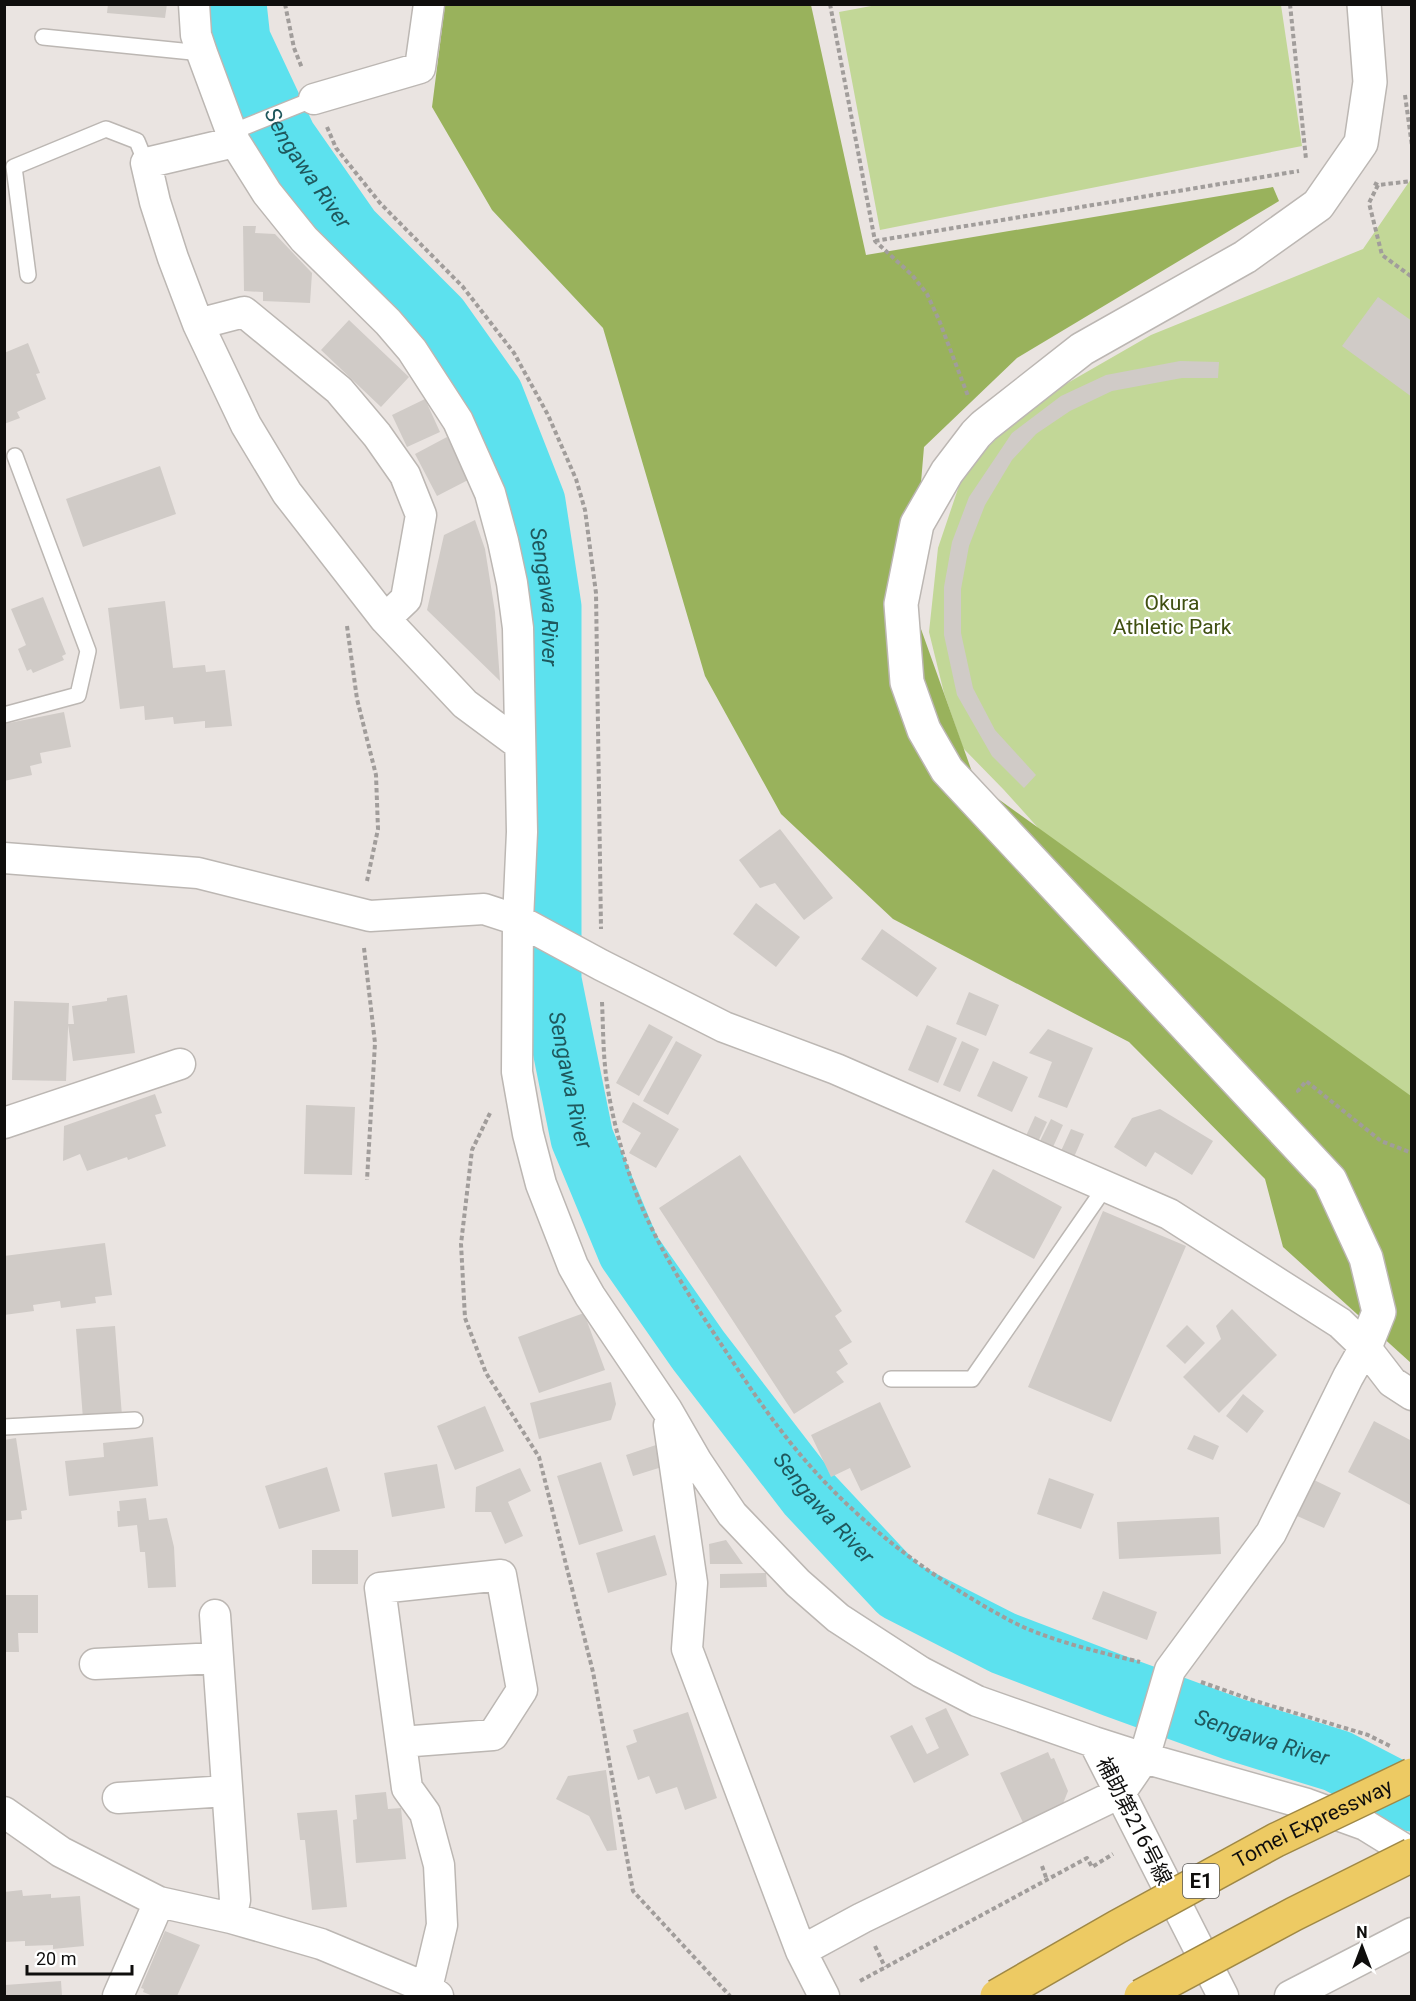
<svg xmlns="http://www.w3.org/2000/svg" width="1416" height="2001" font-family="Roboto,'Noto Sans JP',sans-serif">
	<rect width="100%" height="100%" fill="#eae4e1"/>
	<!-- green -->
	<path fill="#c2d797" d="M882 4 1281 5 1302 146 880 230 839 12Z
		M1411 179V1273L1271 1087 1004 790 963 748 944 693 929 632 938 548 964 471 1031 404 1151 335 1363 249Z"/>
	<!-- forest -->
	<path fill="#99b25c" d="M445 5H811L866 255 1273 187 1279 201 1017 358 924 447 911 601 976 783 1411 1096V1363L1283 1247 1265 1179 1129 1042 893 919 781 814 705 676 603 328 492 210 432 107Z"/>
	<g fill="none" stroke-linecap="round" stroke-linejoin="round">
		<!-- river -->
		<path stroke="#5ce1ee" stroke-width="63" id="s1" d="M235 4 239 40 285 138 350 231 438 319 492 395 534 502 550 607V980L582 1138 629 1251 698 1350 809 1494 899 1590 1003 1643 1115 1686 1233 1729 1337 1761 1412 1800"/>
	</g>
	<!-- building -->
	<path fill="#d0cbc7" d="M108 4H167L165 18 107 13Z
		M243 226H256L255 233 275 234 312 273 310 303 263 301V292L244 291Z
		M1378 297 1412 321V397L1342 346Z
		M349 320 409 377 381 407 321 350Z
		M28 343 40 373 36 374 46 399 17 412 20 418 4 424V353Z
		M1180 361 1219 362 1218 378H1182L1112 391 1070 411 1036 434 1012 460 985 505 969 546 961 589V633L973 688 995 730 1036 775 1024 788 992 756 957 695 944 635V587L952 542 969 497 1012 433 1061 396 1106 375Z
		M425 399 440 432 407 447 392 415Z
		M447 437 470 479 437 496 415 454Z
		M160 466 176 514 83 547 66 499Z
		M475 520 485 549 495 612 500 681 427 610 444 535Z
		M43 597 66 654 62 656 64 660 33 673 31 669 27 671 18 649 26 645 11 609Z
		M165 601 173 668 205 665 206 672 225 670 232 726 205 728V721L174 724 173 717 145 720 144 706 120 709 108 608Z
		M64 712 71 747 40 753 42 763 30 766 32 775 4 781V724Z
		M780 829 833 898 804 920 775 883 760 888 739 860Z
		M756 903 800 937 776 967 733 934Z
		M882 929 937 968 917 997 861 959Z
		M969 992 999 1005 986 1036 956 1024Z
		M127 995 135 1053 73 1061 68 1024H74L72 1006 107 1001V998Z
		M14 1001 69 1003 66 1081 12 1080Z
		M649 1024 673 1037 639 1096 616 1083Z
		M927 1025 957 1038 938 1083 908 1070Z
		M1048 1029 1093 1048 1067 1108 1038 1097 1052 1062 1029 1053Z
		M676 1041 702 1055 668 1115 643 1101Z
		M962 1041 979 1049 960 1092 943 1085Z
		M993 1061 1028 1077 1012 1112 977 1096Z
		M155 1094 162 1113 155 1115 166 1146 128 1160 127 1157 87 1171 80 1154 63 1161 64 1126Z
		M633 1102 679 1129 656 1168 629 1153 641 1133 622 1122Z
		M306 1105 355 1107 352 1175 304 1174Z
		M1160 1109 1213 1141 1192 1175 1155 1152 1146 1167 1114 1147 1132 1118Z
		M1035 1116 1047 1122 1037 1144 1025 1138Z
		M1051 1119 1063 1125 1053 1147 1040 1141Z
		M1071 1129 1084 1134 1074 1157 1061 1151Z
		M740 1155 842 1311 835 1316 852 1342 839 1350 848 1364 836 1372 844 1382 794 1414 659 1208Z
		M993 1169 1062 1207 1034 1259 965 1222Z
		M1103 1211 1186 1246 1111 1422 1028 1387Z
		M105 1243 112 1295 95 1297 96 1303 61 1308 60 1301 33 1305 34 1311 4 1315V1256Z
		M1232 1309 1277 1355 1219 1413 1183 1377 1221 1339 1216 1326Z
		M584 1313 605 1370 539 1393 518 1337Z
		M1187 1325 1205 1343 1185 1364 1166 1346Z
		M115 1326 122 1416 83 1419 76 1329Z
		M611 1382 616 1404 611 1420 539 1439 530 1403Z
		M1243 1394 1264 1411 1247 1433 1226 1416Z
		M880 1402 911 1467 861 1491 850 1468 831 1477 811 1435Z
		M485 1406 504 1451 455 1470 437 1426Z
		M1374 1421 1412 1441V1506L1348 1472Z
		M1194 1435 1219 1446 1213 1460 1187 1449Z
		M153 1437 158 1486 69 1496 65 1461 104 1457 103 1443Z
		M16 1438 27 1510 21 1511 22 1519 4 1521V1440Z
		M656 1445 662 1467 633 1476 626 1455Z
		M601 1462 623 1531 579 1545 557 1476Z
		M437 1464 445 1508 392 1517 384 1473Z
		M327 1467 340 1511 279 1529 265 1486Z
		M520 1468 531 1491 508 1502 523 1536 505 1544 491 1512H475L476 1487Z
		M1049 1478 1094 1494 1081 1529 1037 1514Z
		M1312 1479 1341 1493 1324 1528 1295 1515Z
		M146 1498 149 1520 167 1518 174 1547 176 1587 148 1588 145 1552H140L137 1525 118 1527 117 1511H120L119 1501Z
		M1219 1517 1221 1554 1119 1559 1117 1522Z
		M655 1535 667 1575 608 1593 596 1553Z
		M726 1540 743 1564H710L709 1544Z
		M312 1550H358V1584H312Z
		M766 1573 767 1587 720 1588V1574Z
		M1103 1591 1157 1612 1147 1640 1092 1619Z
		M4 1595H38V1633H18L19 1652H4Z
		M946 1708 969 1755 914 1783 890 1736 912 1725 927 1754 939 1748 925 1718Z
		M688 1712 717 1798 685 1810 677 1787 656 1794 649 1776 638 1780 626 1746 637 1742 633 1730Z
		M1048 1752 1051 1759 1054 1758 1068 1791 1060 1811 1025 1827 1000 1773Z
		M606 1770 617 1850 607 1851 589 1816 556 1799 568 1776Z
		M386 1792 388 1809 401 1808 406 1859 356 1863 353 1820 357 1819 355 1795Z
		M337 1810 347 1907 312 1910 305 1840H300L297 1813Z
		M22 1890 23 1896 51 1894V1898L80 1896 84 1946 53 1949V1945L25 1946V1941L4 1942V1892Z
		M165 1931 200 1945 177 1996H153L143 1992 144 1989 141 1988Z
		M61 1981 62 1996H5V1985Z"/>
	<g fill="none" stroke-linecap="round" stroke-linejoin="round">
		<!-- service casing -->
		<g stroke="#bcb7b3" stroke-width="18">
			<path id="service" d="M43 37 202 53
				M232 132 314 99
				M28 275 14 167 106 129 137 141 146 163
				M4 715 78 695 88 651 15 456
				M891 1379H972L1106 1186
				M4 1427 135 1420"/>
		</g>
		<!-- minor casing -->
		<g stroke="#bcb7b3" stroke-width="33">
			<path id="minor" d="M194 4 196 35 202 53 235 142 267 193 304 239 388 322 412 350 458 421 490 493 503 541 512 583 518 628 522 832 518 920 517 1072 528 1134 541 1184 573 1266 590 1296 667 1410 697 1462 732 1514 798 1583 838 1618 921 1672 977 1701 1094 1742 1144 1758 1307 1804 1365 1825 1412 1854
				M314 99 420 68 429 4
				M235 142 146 163 155 202 173 258 198 324 246 425 287 493 385 619 465 704 519 744
				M198 324 244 312 339 390 377 435 405 475 421 515 406 599 385 619
				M4 858 198 873 370 916 484 909 518 920 601 965 724 1027 836 1069 1169 1214 1340 1323 1365 1347 1392 1382 1412 1395
				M4 1123 180 1064
				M669 1425 692 1583 687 1649 801 1951 824 1996
				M215 1615 235 1900 231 1918
				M95 1664 217 1658
				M401 1742 493 1735 522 1690 501 1575 380 1588 407 1788 425 1813 439 1865 442 1925 427 1988
				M1094 1742 1223 1996
				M118 1798 227 1791
				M4 1812 61 1852 159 1902 231 1918 321 1944 427 1988 438 1996
				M801 1951 862 1918 1120 1793 1144 1758 1170 1670 1271 1533 1348 1377 1365 1347
				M118 1996 159 1902
				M1290 1996 1412 1933"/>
		</g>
		<!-- tertiary casing -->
		<g stroke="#bcb7b3" stroke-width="36">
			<path id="tertiary" d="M1364 4 1370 82 1361 143 1318 205 1245 257 1082 349 984 426 976 434 947 472 917 524 901 604 907 682 924 730 947 770 1330 1180 1366 1258 1379 1312 1365 1347"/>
		</g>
		<!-- path -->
		<path stroke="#a19d9b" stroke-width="4" stroke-dasharray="4.5 3" stroke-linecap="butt" d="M285 4 294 48 302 68
			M830 4 875 241 912 275 927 294 939 320 968 396
			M1290 4 1306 159
			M1405 95 1412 146
			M327 127 336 148 380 203 463 287 514 353 548 415 576 479 585 510 596 593 601 929
			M1374 183 1378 185 1412 181
			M1378 185 1369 203 1382 255 1412 277
			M875 241 1299 171
			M347 626 357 699 376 775 378 829 367 881
			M364 948 375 1043 367 1180
			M602 1002C603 1023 603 1045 605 1066 608 1102 620 1147 632 1182 652 1238 684 1288 717 1338 746 1382 776 1428 811 1467 867 1530 935 1580 1009 1620 1046 1640 1099 1652 1140 1662
			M1299 1092 1298 1091 1306 1081 1381 1141 1412 1153
			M490 1113 472 1150 461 1244 465 1318 486 1373 539 1457 593 1672 633 1891 730 1996
			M1201 1682 1252 1700 1368 1735 1390 1746
			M1042 1866 1047 1880
			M875 1946 885 1967
			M860 1981 1087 1858 1092 1867 1113 1854"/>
		<!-- service -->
		<use href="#service" stroke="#fff" stroke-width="15"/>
		<!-- minor -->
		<use href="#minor" stroke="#fff" stroke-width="30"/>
		<!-- tertiary -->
		<use href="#tertiary" stroke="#fff" stroke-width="33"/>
		<!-- motorway-bridge casing -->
		<g stroke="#9f8845" stroke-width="36" stroke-linecap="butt">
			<g id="motorway-bridge">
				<path id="s2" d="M997 1996 1117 1927 1276 1840 1412 1775"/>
				<path d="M1141 1996 1294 1914 1412 1855"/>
			</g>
		</g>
		<!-- motorway-bridge -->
		<use href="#motorway-bridge" stroke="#edca63" stroke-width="33"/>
	</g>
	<g text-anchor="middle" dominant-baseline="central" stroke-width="4.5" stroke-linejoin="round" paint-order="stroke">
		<!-- shield labels -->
		<rect fill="#fff" stroke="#575656" stroke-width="1.5" x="1183" y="1864" width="36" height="34" rx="4.5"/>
		<g font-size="20" font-weight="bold" fill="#0f0e0d">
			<text x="1201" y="1881">E1</text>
		</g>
		<!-- park labels -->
		<g font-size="21" fill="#405012" stroke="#fff">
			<text x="1172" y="603">Okura<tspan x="1172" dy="24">Athletic Park</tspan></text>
		</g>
		<!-- street labels -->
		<g font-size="21" fill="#0f0e0d" stroke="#fff">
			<text transform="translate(1134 1821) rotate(63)">補助第216号線</text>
			<text stroke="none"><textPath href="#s2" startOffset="360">Tomei Expressway</textPath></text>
		</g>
		<!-- water labels -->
		<g font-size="22" font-style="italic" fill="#1f585d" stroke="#fff">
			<text stroke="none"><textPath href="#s1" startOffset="182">Sengawa River</textPath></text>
			<text stroke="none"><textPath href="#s1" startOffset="686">Sengawa River</textPath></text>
			<text stroke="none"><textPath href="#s1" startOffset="1172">Sengawa River</textPath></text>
			<text stroke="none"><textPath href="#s1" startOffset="1676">Sengawa River</textPath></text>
			<text stroke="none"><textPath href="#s1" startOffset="2180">Sengawa River</textPath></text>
		</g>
	</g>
	<!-- border -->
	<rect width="1416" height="2001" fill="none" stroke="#0f0e0d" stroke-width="12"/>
	<!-- north arrow -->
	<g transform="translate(1362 1947)" stroke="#ffffff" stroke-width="4.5" paint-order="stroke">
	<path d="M0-4.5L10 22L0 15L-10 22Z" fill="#0f0e0d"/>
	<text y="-9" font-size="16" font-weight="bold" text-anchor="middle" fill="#0f0e0d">N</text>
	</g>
	<!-- scale -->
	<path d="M27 1965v9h105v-9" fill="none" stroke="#0f0e0d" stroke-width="3"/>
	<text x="36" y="1965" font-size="18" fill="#0f0e0d" stroke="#ffffff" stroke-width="4.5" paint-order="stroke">20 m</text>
</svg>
